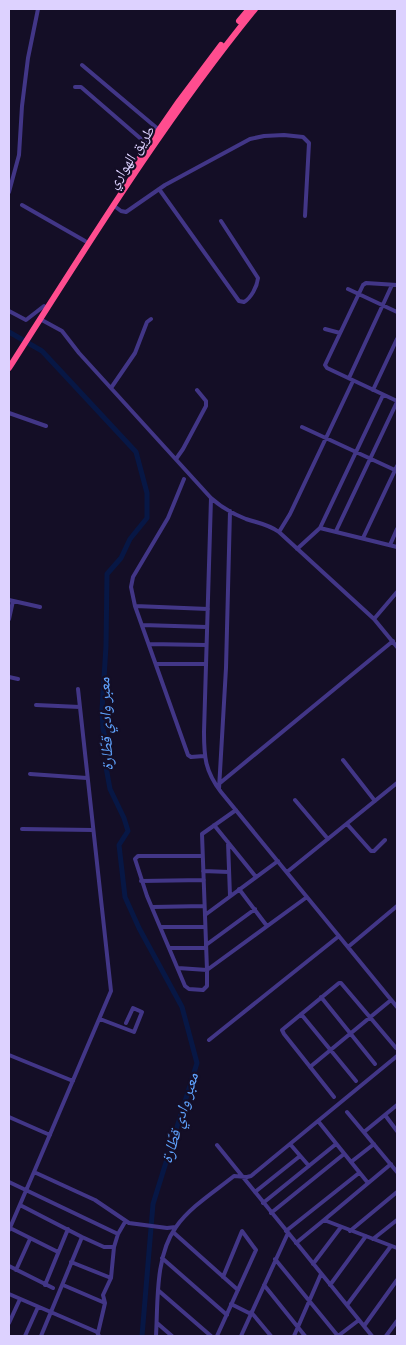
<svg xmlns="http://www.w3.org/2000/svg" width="406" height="1345" font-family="Signika,'Noto Naskh Arabic',sans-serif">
	<rect width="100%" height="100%" fill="#140e26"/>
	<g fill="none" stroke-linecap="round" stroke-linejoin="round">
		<!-- river -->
		<path stroke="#071745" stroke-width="5" d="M9 332 42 351 136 452 147 493V518L130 539 121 558 107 574 106 646 102 710 103 729 109 754 106 767 110 789 124 818 128 831 119 845 125 897 139 928 182 1007 197 1063 153 1204 142 1336"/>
		<!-- minor -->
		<path stroke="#423687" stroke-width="4" d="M82 65 158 129
			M75 87H81L148 145
			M159 189 239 301 244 302C251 298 257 287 258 278L221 221
			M9 192 19 155 22 106 28 58 38 9
			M22 205 85 241
			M113 205 121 211 126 212 165 185 250 139 264 136 284 135 303 137 309 143 305 216
			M397 285 366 283 363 285 325 365 327 368 397 401
			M348 289 397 312
			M9 311 26 320 44 306
			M40 319 62 331 79 353 211 498 204 732C204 757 205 771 221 792L397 1007
			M325 329 340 333
			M349 378 392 285
			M111 388 135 353 147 322 151 319
			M373 390 397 339
			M9 413 46 426
			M302 427 397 471
			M176 459 183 449 206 406V401L197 390
			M184 479 168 518 133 577 131 587 135 606 188 755 191 757 204 756
			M211 498C221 507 233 514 246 519 258 523 268 524 279 532L374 619 397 647
			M320 528 383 395
			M336 531 397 402
			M279 532 290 514 353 381
			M363 538 397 466
			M390 545 397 529
			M297 549 320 528 397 547
			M9 600 40 607
			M135 606 208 609
			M9 619 13 601
			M374 619 397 592
			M142 625 207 627
			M149 644 206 645
			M156 664H206
			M9 677 18 679
			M36 705 80 707
			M343 760 375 801
			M30 774 87 778
			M220 783 393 641
			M219 789 226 668 230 511
			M295 800 328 839
			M347 824 371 851H374L385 840
			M214 825 256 877
			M22 829 93 830
			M228 842 230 896
			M203 856H138L135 859 147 896 185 986 189 989 203 990 207 986V970L202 834 236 810
			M203 871 229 872
			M287 872 397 783
			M141 881 204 880
			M239 889 267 926
			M153 907 204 906
			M205 915 278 861
			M161 927H205
			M206 945 255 909
			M348 947 397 906
			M170 948H206
			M178 968 207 970 307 897
			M321 997 375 1064
			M301 1014 356 1081
			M100 1019 134 1032 142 1012 133 1008 126 1023
			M209 1040 339 936
			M9 1055 73 1081
			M310 1067 391 1000
			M334 1097 284 1034 282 1030 339 983H341L396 1048
			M347 1112 397 1172
			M385 1115 397 1131
			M9 1117 50 1135
			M318 1121 368 1183
			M364 1132 397 1105
			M290 1144 309 1166
			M217 1145 372 1336
			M351 1162 374 1144
			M34 1172 111 991 78 689
			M9 1182 118 1234
			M255 1192 300 1156
			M263 1203 336 1144
			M20 1205 82 1237 104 1247H114
			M271 1213 344 1154
			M324 1220 391 1164
			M10 1228 58 1252
			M9 1230 34 1172 95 1200 129 1223 167 1228 176 1227
			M286 1231 359 1173
			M350 1231 397 1192
			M173 1232 238 1290
			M373 1239 397 1220
			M296 1243 324 1220 397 1248
			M162 1258 227 1315
			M275 1259 338 1336
			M71 1262 111 1278
			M313 1264 341 1227
			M9 1266 53 1288
			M16 1270 30 1239
			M45 1285 68 1229
			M63 1285 105 1303
			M264 1285 305 1336
			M330 1285 366 1236
			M159 1291 211 1336
			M9 1294 97 1332 99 1336
			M231 1304 251 1314
			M347 1305 391 1246
			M251 1312 271 1336
			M9 1323 20 1299
			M157 1323 172 1336
			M364 1326 397 1280
			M98 1333 105 1303 103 1295 111 1278 114 1247 118 1234 125 1222
			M25 1336 38 1307
			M41 1336 82 1237
			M156 1336C158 1302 155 1256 176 1227 190 1207 214 1192 234 1176L247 1177 251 1176 397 1056
			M217 1336 256 1250 242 1231 223 1277
			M241 1336 288 1233
			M294 1336 321 1274
			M338 1336 359 1320
			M386 1336 397 1321"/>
		<!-- highway -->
		<path stroke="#ff4d8f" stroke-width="6" d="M239 21 249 9
			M132 169 179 101 221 45
			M9 368C87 246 163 122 255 9"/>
	</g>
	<g text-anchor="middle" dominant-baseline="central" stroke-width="4.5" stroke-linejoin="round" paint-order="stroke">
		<!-- street labels -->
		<g font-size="15" fill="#ddd2ff" stroke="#140e26">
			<text transform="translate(131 157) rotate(-56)">طريق الهواري</text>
		</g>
		<!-- water labels -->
		<g font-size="16" font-style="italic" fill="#60a4ff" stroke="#140e26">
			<text transform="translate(106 724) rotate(-92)">معبر وادي قطّارة</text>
			<text transform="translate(180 1118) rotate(-73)">معبر وادي قطّارة</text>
		</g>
	</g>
	<!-- border -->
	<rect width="406" height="1345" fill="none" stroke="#ddd2ff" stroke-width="20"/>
</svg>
